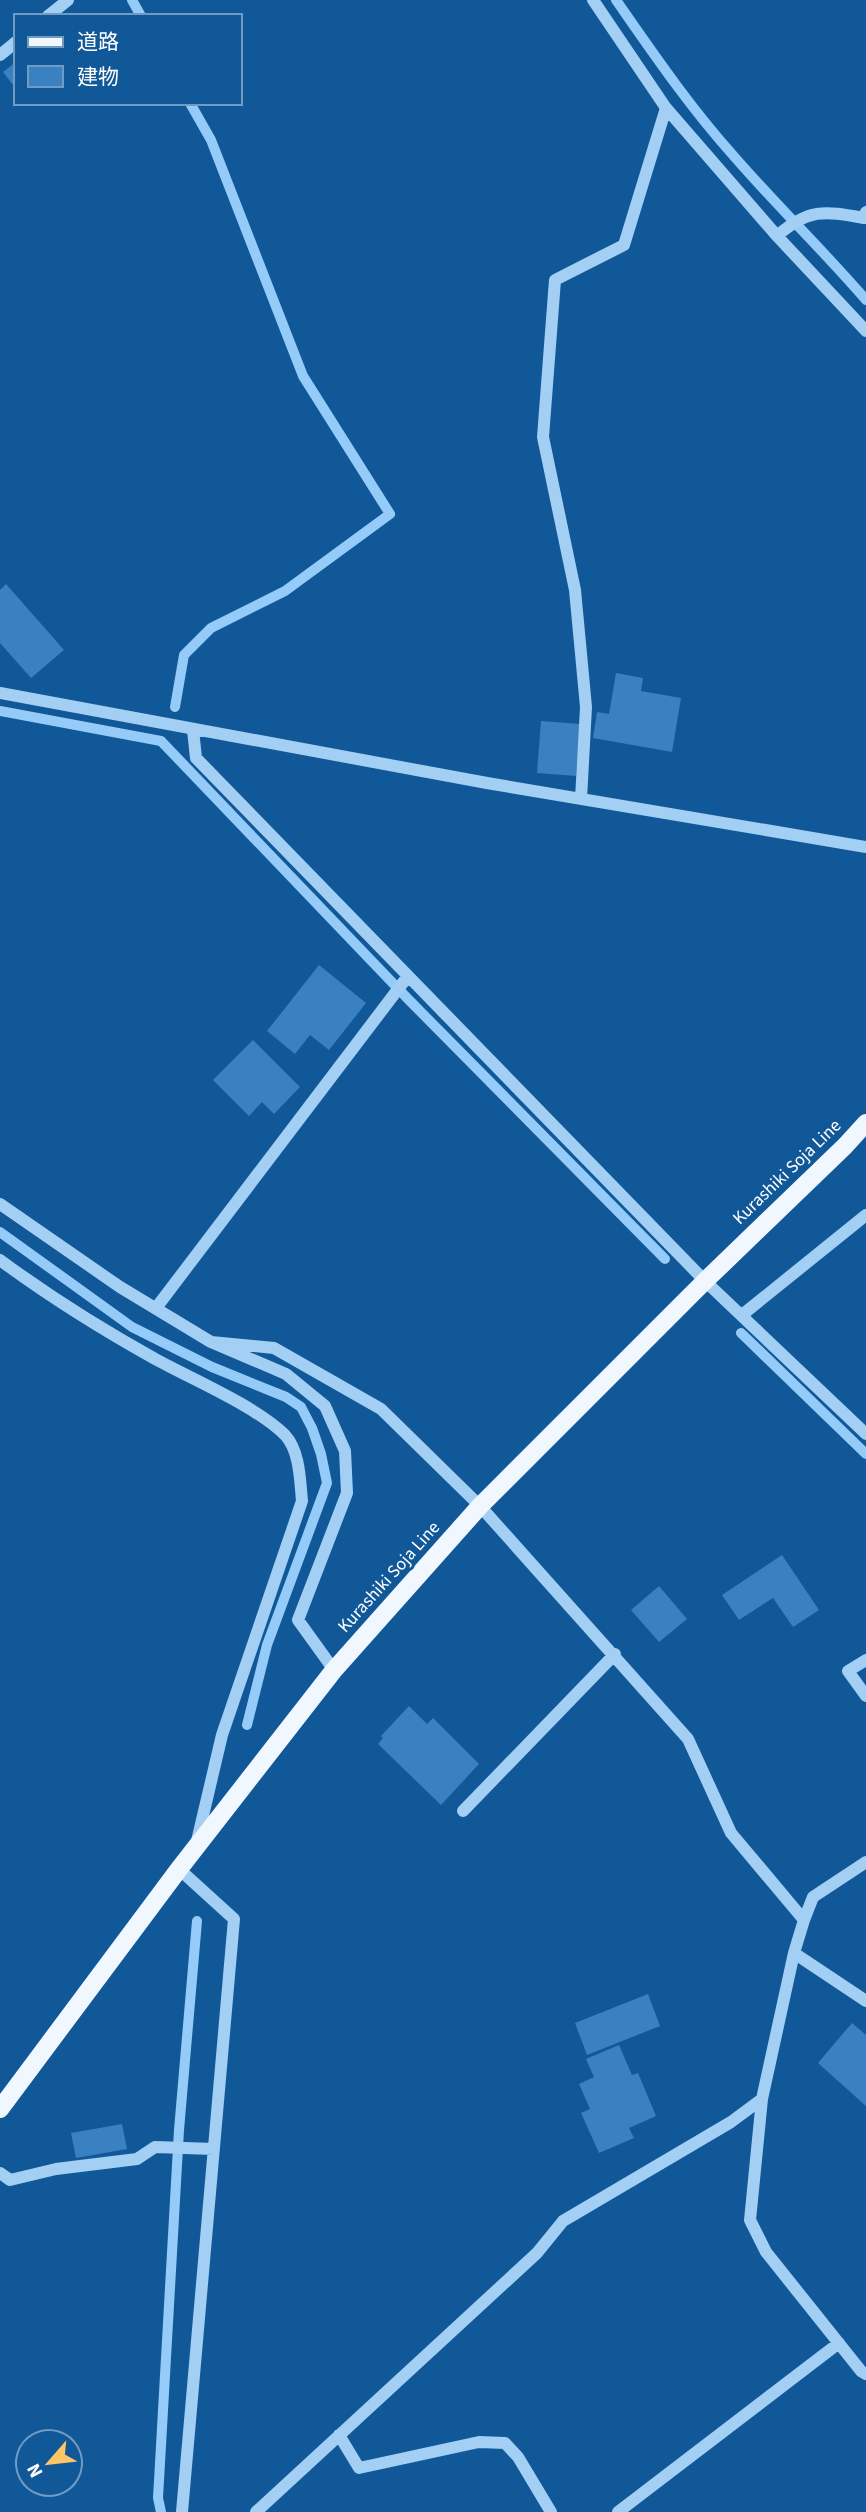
<svg xmlns="http://www.w3.org/2000/svg" width="866" height="2512" font-family="'Source Sans 3','Noto Sans JP',sans-serif">
	<rect width="100%" height="100%" fill="#115899"/>
	<g fill="none" stroke-linecap="round" stroke-linejoin="round">
		<!-- stream -->
		<path stroke="#94cbf8" stroke-width="10" d="M132 0 141 16
			M616 0C653 53 689 106 732 154 775 204 823 250 866 300
			M175 707 184 655 211 628 285 591 390 514 303 376 211 140 190 103
			M0 711 161 741 409 1000 665 1259
			M0 1232 132 1327 212 1367 286 1397 301 1407 312 1428 321 1454 327 1483 267 1645 247 1725
			M741 1333 866 1454
			M161 2512 158 2498 179 2130 197 1921"/>
	</g>
	<!-- building -->
	<path fill="#3981c1" d="M16 62V89L3 72Z
		M6 584 64 650 31 678 0 643V590Z
		M616 673 643 678 641 691 681 698 672 752 593 738 597 712 609 714Z
		M541 721 580 724 576 776 537 773Z
		M319 965 366 1003 329 1050 310 1035 295 1054 267 1031Z
		M253 1040 300 1087 274 1114 262 1102 249 1116 213 1080Z
		M782 1555 819 1610 793 1627 773 1598 739 1620 722 1595Z
		M659 1586 687 1619 659 1642 631 1610Z
		M409 1706 427 1724 433 1718 479 1764 441 1805 378 1744 383 1738 381 1736Z
		M648 1994 660 2026 587 2055 575 2023Z
		M852 2023 866 2035V2106L818 2063Z
		M619 2045 632 2075 638 2073 656 2116 629 2128 634 2138 599 2153 581 2113 590 2109 579 2084 594 2077 586 2059Z
		M122 2124 127 2149 76 2158 71 2133Z"/>
	<g fill="none" stroke-linecap="round" stroke-linejoin="round">
		<!-- minor -->
		<path stroke="#a3cff4" stroke-width="12" d="M593 0 666 108 777 236 866 331
			M48 16 68 0
			M0 55 16 42
			M777 236C809 208 824 211 864 218L866 212
			M0 693 487 783 866 847
			M193 730 196 758 705 1281 866 1434
			M581 799 586 707 575 590 543 437 555 280 624 245 666 108
			M0 1204 120 1287 211 1342 286 1374 325 1406 345 1451 347 1493 298 1620 334 1670
			M0 1260C50 1297 103 1330 157 1360 194 1380 257 1407 285 1435 300 1451 300 1481 302 1501L222 1735 197 1841
			M156 1308 408 976
			M742 1315 866 1215
			M211 1342 274 1348 381 1409 480 1506 688 1739 731 1833 804 1920
			M866 1660 848 1671 866 1696
			M463 1811 615 1654
			M866 1862 813 1897 804 1920 794 1953 762 2099 750 2220 766 2252 861 2371 866 2374
			M179 1869 234 1919 182 2512
			M794 1953 866 2001
			M0 2173 10 2180 56 2169 137 2159 155 2147 214 2149
			M339 2435 359 2468 479 2442 505 2443 518 2457 551 2512
			M256 2512 537 2253 563 2221 731 2122 762 2099
			M618 2512 839 2343"/>
		<!-- major -->
		<path stroke="#f0f7ff" stroke-width="18" d="M0 2109 179 1869 334 1670 480 1506 705 1281 845 1146 866 1123"/>
	</g>
	<g text-anchor="middle" dominant-baseline="central" stroke-width="6" stroke-linejoin="round" paint-order="stroke">
		<!-- street labels -->
		<g font-size="18" fill="#fff" stroke="#115899">
			<text transform="translate(787 1172) rotate(-44)">Kurashiki Soja Line</text>
			<text transform="translate(389 1577) rotate(-48)">Kurashiki Soja Line</text>
		</g>
	</g>
	<!-- legend -->
	<rect x="14" y="14" width="228" height="91" fill="#115899" stroke="#709bc2" stroke-width="2"/>
	<rect x="28" y="37" width="35" height="10" fill="#f0f7ff" stroke="#709bc2" stroke-width="2"/>
	<text x="77" y="49" font-size="21" fill="#ffffff">道路</text>
	<rect x="28" y="66" width="35" height="21" fill="#3981c1" stroke="#709bc2" stroke-width="2"/>
	<text x="77" y="84" font-size="21" fill="#ffffff">建物</text>
	<!-- north arrow -->
	<g transform="translate(49 2463) rotate(242)"><circle r="33" fill="#115899" stroke="#709bc2" stroke-width="2"/>
	<path d="M0-5L12 26L0 18L-12 26Z" fill="#ffc666"/>
	<text y="-10" font-size="19" font-weight="bold" text-anchor="middle" fill="#ffffff">N</text>
	</g>
</svg>
